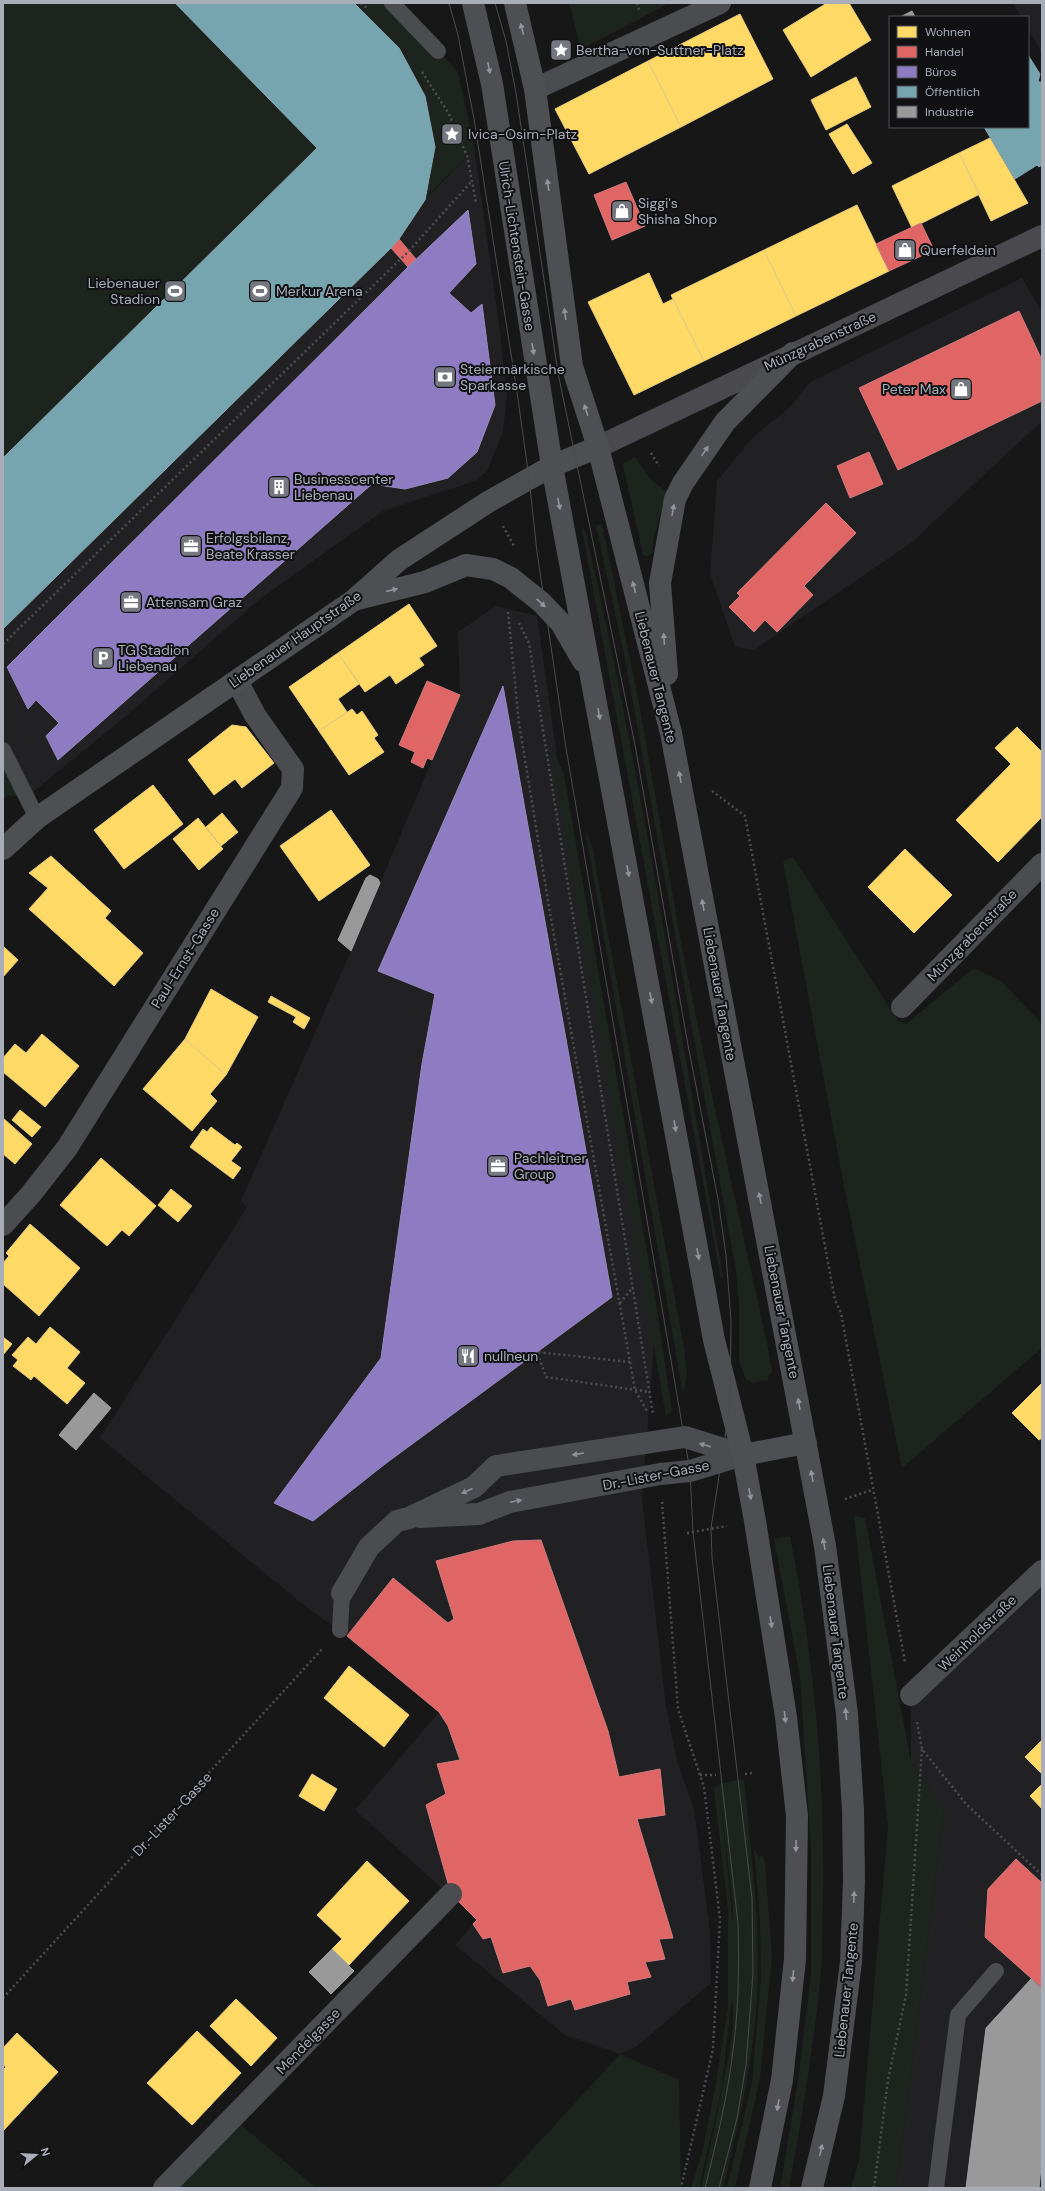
<svg xmlns="http://www.w3.org/2000/svg" width="1045" height="2191" font-family="'DM Sans',sans-serif">
	<rect width="100%" height="100%" fill="#171717"/>
	<!-- built -->
	<path fill="#212123" d="M1013 3H1042V54L1028 29V17H1021Z
		M474 146 500 332 507 396 503 432 487 471 475 481 383 511 260 599 126 716 27 797 3 750V629L391 248 399 239 425 200 467 156Z
		M1022 278 1042 312V421L911 543 754 650 735 647 710 574 717 481 752 438 790 407 810 382Z
		M496 606 537 616 563 800 655 1330 642 1499 666 1706 677 1762 694 1808 710 1932 711 1983 636 2047 620 2054 565 2035 455 1945 477 1920 355 1810 439 1712 347 1636 305 1606 100 1438 247 1207 241 1201 351 951 460 695 458 632Z
		M1042 1571V2188H896L944 1811 911 1762V1695Z"/>
	<!-- green -->
	<path fill="#1d241e" d="M3 3H396L458 72 474 146C460 166 439 181 424 201 413 217 404 234 391 248L3 629Z
		M569 3H670L581 49Z
		M635 457 651 480 667 492 654 536 652 553 649 556H645L643 554 623 466 624 463Z
		M602 524 638 698 683 953 712 1095 767 1343 772 1372 767 1380 754 1383 746 1380 739 1360V1301L736 1271 625 659 596 525Z
		M582 529H585C642 775 679 1027 723 1276L721 1279Z
		M550 742 564 775 656 1303 672 1411 666 1417Z
		M3 750 27 797 8 795 3 800Z
		M585 828 593 850 597 874 684 1348 687 1374 683 1394Z
		M793 857 898 1021 906 1024 974 968 1002 982 1042 1024V1348L902 1468 844 1186 783 862Z
		M854 1516 865 1518 911 1762 944 1811 896 2188H851L859 2161 888 1826Z
		M790 1536C814 1656 825 1778 823 1900 822 1924 823 1949 821 1973 814 2045 802 2117 789 2188H780L798 2081 811 1973V1848L800 1677 774 1539Z
		M744 1779C749 1836 757 1894 758 1952 760 2032 742 2111 723 2188H701C709 2153 717 2118 723 2083 729 2056 736 2025 732 1998L721 2091 699 2188H691L703 2149 715 2088 728 2008V1910L714 1789 719 1785 733 1924V1906L719 1784Z
		M754 1848 759 1857 763 1856 765 1863 772 1956 760 2079 735 2188H727L752 2083 761 1979 760 1920Z
		M620 2054 679 2080 681 2188H497Z
		M233 2118 316 2188H166Z"/>
	<!-- homes -->
	<path fill="#ffd966" stroke="#e5cc7f" d="M827 3H849L871 40 811 77 783 30Z
		M740 14 773 79 681 127 648 61Z
		M648 61 681 127 589 174 555 109Z
		M856 77 871 107 826 130 811 100Z
		M847 124 872 163 853 174 829 134Z
		M990 138 1028 203 991 221 959 153Z
		M959 153 980 194 912 228 892 186Z
		M857 205 889 271 796 316 764 250Z
		M764 250 796 316 704 361 671 295Z
		M649 273 663 304 673 299 704 361 634 395 588 302Z
		M409 604 437 646 419 658 424 665 396 684 390 675 365 692 338 653Z
		M338 653 359 684 338 699 347 712 319 731 289 687Z
		M352 709 357 715 362 711 378 735 374 738 384 752 349 775 319 731Z
		M232 725 246 727 274 763 242 788 235 779 214 795 188 760Z
		M1017 727 1042 752V817L998 862 956 820 1011 764 995 748Z
		M153 785 183 824 124 869 94 830Z
		M331 810 370 865 319 901 280 846Z
		M222 813 238 832 221 846 206 827Z
		M198 818 223 849 199 870 173 839Z
		M905 849 952 895 914 933 868 887Z
		M51 856 111 911 105 918 143 953 114 986 29 909 48 888 29 873Z
		M3 946 18 960 3 977Z
		M211 989 258 1017 226 1075 185 1039Z
		M271 996 310 1018 304 1029 293 1022 296 1017 268 1002Z
		M42 1034 79 1066 45 1107 3 1072V1058L15 1044 26 1053Z
		M185 1039 226 1075 210 1094 217 1101 192 1131 143 1089Z
		M20 1110 41 1127 32 1137 12 1120Z
		M3 1118 32 1144 15 1164 3 1154Z
		M211 1127 235 1145 237 1143 242 1147 231 1161 241 1168 233 1179 190 1147 203 1129 207 1132Z
		M101 1158 156 1206 129 1236 122 1230 107 1246 60 1205Z
		M171 1189 192 1206 178 1222 158 1205Z
		M30 1224 80 1268 39 1316 3 1284V1263L9 1256 6 1253Z
		M50 1327 80 1352 67 1368 85 1383 67 1404 34 1376 31 1380 13 1366 18 1360 12 1355 28 1337 36 1344Z
		M3 1337 12 1344 3 1355Z
		M1042 1383V1438L1039 1440 1012 1413Z
		M349 1666 409 1715 384 1747 324 1698Z
		M1042 1740V1774L1025 1757Z
		M312 1774 337 1789 324 1811 299 1796Z
		M1042 1784V1809L1030 1796Z
		M367 1861 409 1901 349 1965 332 1949 342 1939 317 1915Z
		M236 1999 277 2038 251 2066 210 2026Z
		M197 2031 241 2073 192 2125 147 2083Z
		M17 2033 58 2072 3 2131V2070L6 2067 3 2065V2048Z"/>
	<!-- shops -->
	<path fill="#e06666" stroke="#cf7b7f" d="M626 182 645 226 612 240 594 195Z
		M921 223 934 250 889 271 876 244Z
		M399 239 416 259 408 267 391 248Z
		M1019 311 1042 360V401L898 470 859 388Z
		M869 452 883 484 850 498 837 466Z
		M826 503 856 533 804 586 813 595 777 632 765 620 754 632 729 607 740 596 737 593Z
		M427 681 460 695 432 760 427 758 423 768 411 762 415 752 399 745Z
		M541 1540 608 1731 619 1777 660 1769 665 1815 637 1819 673 1938 659 1939 665 1959 645 1962 651 1977 627 1982 630 1994 575 2010 571 1999 548 2006 540 1980 530 1966 503 1973 491 1937 483 1939 473 1924 477 1920 451 1894 426 1805 446 1794 437 1764 460 1760 448 1726 439 1712 347 1636 393 1578 448 1623 454 1619 436 1561 513 1541Z
		M1016 1859 1042 1883 1041 1987 985 1937 988 1889Z"/>
	<!-- offices -->
	<path fill="#8e7cc3" stroke="#968bc0" d="M468 210 476 264 449 293 471 313 482 304 495 405 477 452 448 478 405 489 372 484 58 760 46 736 59 723 36 700 28 709 7 667 408 267Z
		M503 686 612 1297 385 1464 313 1521 274 1503 381 1358 422 1064 435 994 378 971Z"/>
	<!-- public -->
	<path fill="#76a5af" stroke="#85a7b2" d="M175 3H354L399 48 425 96 435 147 425 200 399 239 391 248 3 629V458L317 148Z
		M1028 55 1040 74 1038 82H1042V165L1039 167 1037 165 1015 179 984 127H1028Z"/>
	<!-- industry -->
	<path fill="#999" stroke="#9e9fa2" d="M912 11 915 17H900Z
		M370 875 378 879 380 883 351 951 338 940 366 878Z
		M94 1393 111 1408 76 1450 59 1435Z
		M332 1949 354 1971 331 1994 309 1972Z
		M1031 1979 1042 1989V2156L1039 2188H966L986 2028Z"/>
	<g fill="none" stroke-linecap="round" stroke-linejoin="round">
		<!-- path -->
		<path stroke="#4d4e52" stroke-width="2.5" stroke-dasharray="2 3" stroke-linecap="butt" d="M361 3 367 8
			M637 3 639 10
			M422 72 449 114 467 156 476 202
			M651 453 659 466
			M503 526 514 546
			M508 612 519 723 550 913 635 1390 648 1413
			M519 623 529 643 653 1414
			M3 644 409 251 471 182
			M712 791 745 816 835 1300 841 1313 905 1662
			M620 1303 633 1287
			M630 1362 537 1352 546 1377 650 1392
			M845 1499 872 1490
			M662 1502 678 1709 704 1787 720 1919 713 2049 681 2188
			M687 1533 727 1526
			M917 1722 922 1749 966 1804 1042 1875
			M745 1774 752 1773
			M700 1775H716
			M3 1998 323 1648
			M874 2188 888 2080 906 1995 922 1749"/>
		<!-- service -->
		<path stroke="#4b4c50" stroke-width="16" d="M392 3 438 51
			M3 750 37 818
			M340 1630 342 1593
			M936 2188 958 2015 996 1971"/>
		<!-- minor -->
		<path stroke="#4b4c50" stroke-width="22" d="M535 89 720 3
			M902 1007 1042 864
			M3 1225 31 1194 67 1148 292 788 293 769 255 715 237 681
			M419 1517 479 1514 510 1502 660 1474 690 1471 743 1455
			M342 1593 369 1547 397 1521 409 1518 474 1487 496 1466 685 1437 743 1455
			M911 1695 1042 1571
			M164 2188 451 1894"/>
		<!-- secondary -->
		<path stroke="#4a4a4e" stroke-width="22" d="M598 447 1042 236"/>
		<!-- primary -->
		<path stroke="#4d4f52" stroke-width="22" d="M473 3 492 84 552 466 714 1340 743 1455 755 1521 786 1717 797 1816 795 1959 782 2080 760 2188
			M515 3 535 89 572 366 598 447 671 733 825 1546 847 1714 853 1810 854 1881 851 1962 834 2096 812 2188
			M357 599 425 582 466 565 493 569 511 578 541 602 561 623 583 661
			M667 674 660 583 675 499 683 483 725 422 793 353
			M3 849 37 818 354 600 399 560 488 502 552 466 598 447
			M743 1455 806 1443"/>
		<!-- tram -->
		<path stroke="#4b4c4f" stroke-width="1" d="M449 3 458 35 474 119 517 392 529 478 537 552 566 748 690 1471 693 1532 738 1923C739 1963 739 2002 734 2042 729 2091 717 2140 705 2188
			M495 3 506 41 516 93 558 373 635 745 688 1045 718 1199 726 1255 731 1321 730 1405 711 1528 712 1558 752 1898 753 1973 746 2065 737 2118 719 2188"/>
	</g>
	<!-- one-way arrows -->
	<defs><path id="oneway-solid" d="M-6-.8H1V-3.2L6.5 0L1 3.2V.8H-6Z"/></defs>
	<g fill="#91969e">
		<use href="#oneway-solid" transform="translate(522 29) rotate(-105)"/>
		<use href="#oneway-solid" transform="translate(489 68) rotate(78)"/>
		<use href="#oneway-solid" transform="translate(548 185) rotate(-98)"/>
		<use href="#oneway-solid" transform="translate(565 314) rotate(-98)"/>
		<use href="#oneway-solid" transform="translate(533 349) rotate(81)"/>
		<use href="#oneway-solid" transform="translate(586 410) rotate(-108)"/>
		<use href="#oneway-solid" transform="translate(705 451) rotate(-56)"/>
		<use href="#oneway-solid" transform="translate(559 504) rotate(79)"/>
		<use href="#oneway-solid" transform="translate(673 510) rotate(-80)"/>
		<use href="#oneway-solid" transform="translate(634 587) rotate(-104)"/>
		<use href="#oneway-solid" transform="translate(392 590) rotate(-14)"/>
		<use href="#oneway-solid" transform="translate(541 603) rotate(43)"/>
		<use href="#oneway-solid" transform="translate(664 639) rotate(-94)"/>
		<use href="#oneway-solid" transform="translate(599 714) rotate(80)"/>
		<use href="#oneway-solid" transform="translate(680 777) rotate(-100)"/>
		<use href="#oneway-solid" transform="translate(628 871) rotate(79)"/>
		<use href="#oneway-solid" transform="translate(703 905) rotate(-100)"/>
		<use href="#oneway-solid" transform="translate(651 998) rotate(79)"/>
		<use href="#oneway-solid" transform="translate(675 1126) rotate(80)"/>
		<use href="#oneway-solid" transform="translate(760 1198) rotate(-102)"/>
		<use href="#oneway-solid" transform="translate(698 1254) rotate(80)"/>
		<use href="#oneway-solid" transform="translate(799 1404) rotate(-100)"/>
		<use href="#oneway-solid" transform="translate(812 1476) rotate(-100)"/>
		<use href="#oneway-solid" transform="translate(750 1494) rotate(79)"/>
		<use href="#oneway-solid" transform="translate(824 1544) rotate(-100)"/>
		<use href="#oneway-solid" transform="translate(771 1622) rotate(81)"/>
		<use href="#oneway-solid" transform="translate(846 1714) rotate(-95)"/>
		<use href="#oneway-solid" transform="translate(785 1717) rotate(83)"/>
		<use href="#oneway-solid" transform="translate(796 1846) rotate(91)"/>
		<use href="#oneway-solid" transform="translate(854 1897) rotate(-88)"/>
		<use href="#oneway-solid" transform="translate(793 1976) rotate(96)"/>
		<use href="#oneway-solid" transform="translate(778 2105) rotate(100)"/>
		<use href="#oneway-solid" transform="translate(821 2150) rotate(-77)"/>
	</g>
	<g fill="#8c9099">
		<use href="#oneway-solid" transform="translate(705 1445) rotate(-164)"/>
		<use href="#oneway-solid" transform="translate(578 1454) rotate(171)"/>
		<use href="#oneway-solid" transform="translate(467 1491) rotate(155)"/>
		<use href="#oneway-solid" transform="translate(516 1501) rotate(-12)"/>
	</g>
	<!-- icons -->
	<defs>
		<g id="sight-square" transform="scale(1.15)"><rect x="-9" y="-9" width="18" height="18" rx="4" fill="#757880" stroke="#111113"/><path d="M0-6L1.8-2.2L6-1.7L2.9 1.2L3.7 5.4L0 3.3L-3.7 5.4L-2.9 1.2L-6-1.7L-1.8-2.2Z" fill="#fff"/></g>
		<g id="shop-square" transform="scale(1.15)"><rect x="-9" y="-9" width="18" height="18" rx="4" fill="#757880" stroke="#111113"/><path d="M-5-2.5h2.3a2.7 3.5 0 0 1 5.4 0H5L5.5 6h-11ZM-1.5-2.5h3a1.5 2.3 0 0 0-3 0Z" fill="#fff"/></g>
		<g id="stadium-square" transform="scale(1.15)"><rect x="-9" y="-9" width="18" height="18" rx="4" fill="#757880" stroke="#111113"/><path d="M0-5a6.5 5 0 1 0 0 10a6.5 5 0 1 0 0-10ZM-3.5-1.8h7v3.6h-7Z" fill="#fff"/></g>
		<g id="bank-square" transform="scale(1.15)"><rect x="-9" y="-9" width="18" height="18" rx="4" fill="#757880" stroke="#111113"/><path d="M-6-4H6V4H-6ZM0-2.3a2.3 2.3 0 1 0 0 4.6a2.3 2.3 0 1 0 0-4.6Z" fill="#fff"/></g>
		<g id="building-square" transform="scale(1.15)"><rect x="-9" y="-9" width="18" height="18" rx="4" fill="#757880" stroke="#111113"/><path d="M-4-6H4V6H1V3H-1V6H-4ZM-2.5-4.3h1.7v1.8h-1.7ZM.8-4.3h1.7v1.8H.8ZM-2.5-1h1.7V.8h-1.7ZM.8-1h1.7V.8H.8Z" fill="#fff"/></g>
		<g id="office-square" transform="scale(1.15)"><rect x="-9" y="-9" width="18" height="18" rx="4" fill="#757880" stroke="#111113"/><path d="M-6-3h4V-5.5h4V-3h4V5H-6ZM-1-4.5V-3h2v-1.5ZM-6 0V1H6V0Z" fill="#fff"/></g>
		<g id="parking-square" transform="scale(1.15)"><rect x="-9" y="-9" width="18" height="18" rx="4" fill="#757880" stroke="#111113"/><path d="M-3.5-5.5H1a3.5 3.5 0 0 1 0 7H-1V5.5H-3.5ZM-1-3.4V-.6H.8a1.4 1.4 0 0 0 0-2.8Z" fill="#fff"/></g>
		<g id="restaurant-square" transform="scale(1.15)"><rect x="-9" y="-9" width="18" height="18" rx="4" fill="#757880" stroke="#111113"/><path d="M-5-6h1v4h1v-4h1v4h1v-4h1v5L-1.5 .5V6h-2V.5L-5-1ZM5-6V6H3V1.5H1.5Q1.5-4 5-6Z" fill="#fff"/></g>
	</defs>
	<g fill-rule="evenodd">
		<use href="#sight-square" x="561" y="50"/>
		<use href="#sight-square" x="452" y="134"/>
		<use href="#shop-square" x="622" y="211"/>
		<use href="#shop-square" x="905" y="250"/>
		<use href="#stadium-square" x="175" y="291"/>
		<use href="#stadium-square" x="260" y="291"/>
		<use href="#bank-square" x="445" y="377"/>
		<use href="#shop-square" x="961" y="389"/>
		<use href="#building-square" x="279" y="487"/>
		<use href="#office-square" x="191" y="546"/>
		<use href="#office-square" x="131" y="602"/>
		<use href="#parking-square" x="103" y="658"/>
		<use href="#office-square" x="498" y="1166"/>
		<use href="#restaurant-square" x="468" y="1356"/>
	</g>
	<g text-anchor="middle" dominant-baseline="central" stroke-width="4" stroke-linejoin="round" paint-order="stroke">
		<!-- poi labels -->
		<g font-size="14" fill="#a8adb8" stroke="#111113" text-anchor="start">
			<text x="576" y="50">Bertha-von-Suttner-Platz</text>
			<text x="468" y="134">Ivica-Osim-Platz</text>
			<text x="638" y="203">Siggi's<tspan x="638" dy="16">Shisha Shop</tspan></text>
			<text x="920" y="250">Querfeldein</text>
			<text x="160" y="283" text-anchor="end">Liebenauer<tspan x="160" dy="16">Stadion</tspan></text>
			<text x="276" y="291">Merkur Arena</text>
			<text x="460" y="369">Steiermärkische<tspan x="460" dy="16">Sparkasse</tspan></text>
			<text x="946" y="389" text-anchor="end">Peter Max</text>
			<text x="294" y="479">Businesscenter<tspan x="294" dy="16">Liebenau</tspan></text>
			<text x="206" y="538">Erfolgsbilanz,<tspan x="206" dy="16">Beate Krasser</tspan></text>
			<text x="146" y="602">Attensam Graz</text>
			<text x="118" y="650">TG Stadion<tspan x="118" dy="16">Liebenau</tspan></text>
			<text x="514" y="1158">Pachleitner<tspan x="514" dy="16">Group</tspan></text>
			<text x="484" y="1356">nullneun</text>
		</g>
		<!-- street labels -->
		<g font-size="14" fill="#a8adb8" stroke="#111113">
			<text transform="translate(517 246) rotate(81)">Ulrich-Lichtenstein-Gasse</text>
			<text transform="translate(820 341) rotate(-25)">Münzgrabenstraße</text>
			<text transform="translate(295 639) rotate(-35)">Liebenauer Hauptstraße</text>
			<text transform="translate(656 677) rotate(76)">Liebenauer Tangente</text>
			<text transform="translate(972 935) rotate(-46)">Münzgrabenstraße</text>
			<text transform="translate(185 958) rotate(-58)">Paul-Ernst-Gasse</text>
			<text transform="translate(720 994) rotate(80)">Liebenauer Tangente</text>
			<text transform="translate(782 1312) rotate(79)">Liebenauer Tangente</text>
			<text transform="translate(656 1475) rotate(-11)">Dr.-Lister-Gasse</text>
			<text transform="translate(836 1632) rotate(83)">Liebenauer Tangente</text>
			<text transform="translate(977 1633) rotate(-44)">Weinholdstraße</text>
			<text transform="translate(172 1814) rotate(-47)">Dr.-Lister-Gasse</text>
			<text transform="translate(846 1990) rotate(-84)">Liebenauer Tangente</text>
			<text transform="translate(308 2041) rotate(-46)">Mendelgasse</text>
		</g>
	</g>
	<!-- border -->
	<rect width="1045" height="2191" fill="none" stroke="#a8adb8" stroke-width="8"/>
	<!-- legend -->
	<rect x="889" y="16" width="140" height="112" fill="#111113" stroke="#4d4f55"/>
	<rect x="897" y="26" width="20" height="12" fill="#ffd966" stroke="#4d4f55"/>
	<text x="925" y="36" font-size="12" fill="#a8adb8">Wohnen</text>
	<rect x="897" y="46" width="20" height="12" fill="#e06666" stroke="#4d4f55"/>
	<text x="925" y="56" font-size="12" fill="#a8adb8">Handel</text>
	<rect x="897" y="66" width="20" height="12" fill="#8e7cc3" stroke="#4d4f55"/>
	<text x="925" y="76" font-size="12" fill="#a8adb8">Büros</text>
	<rect x="897" y="86" width="20" height="12" fill="#76a5af" stroke="#4d4f55"/>
	<text x="925" y="96" font-size="12" fill="#a8adb8">Öffentlich</text>
	<rect x="897" y="106" width="20" height="12" fill="#999999" stroke="#4d4f55"/>
	<text x="925" y="116" font-size="12" fill="#a8adb8">Industrie</text>
	<!-- north arrow -->
	<g transform="translate(36 2155) rotate(72)" stroke="#111113" stroke-width="3" paint-order="stroke">
	<path d="M0-3L7 15L0 10L-7 15Z" fill="#a8adb8"/>
	<text y="-6" font-size="11" font-weight="bold" text-anchor="middle" fill="#a8adb8">N</text>
	</g>
</svg>
